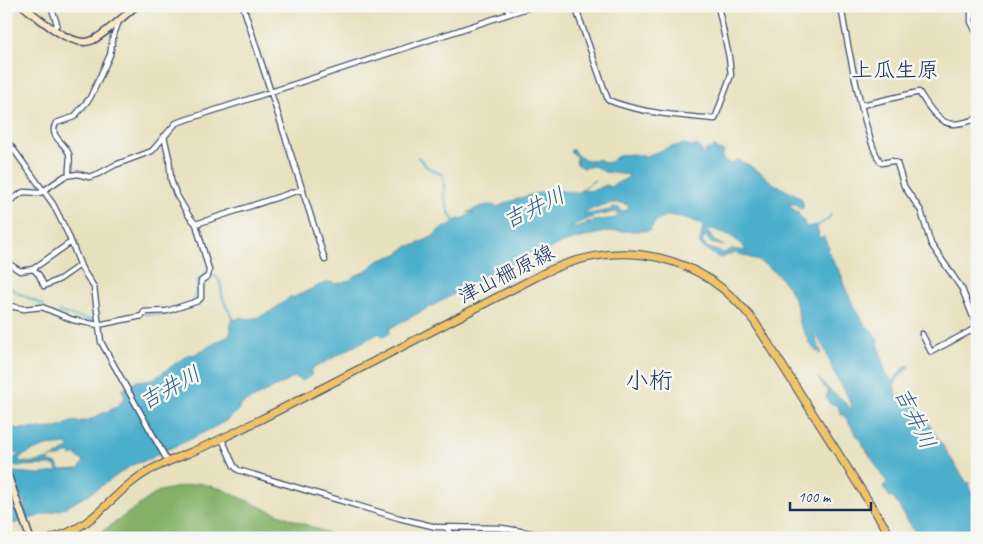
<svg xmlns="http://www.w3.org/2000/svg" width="983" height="544" font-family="Caveat,'Klee One',sans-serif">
	<rect width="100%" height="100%" fill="#f6f6f2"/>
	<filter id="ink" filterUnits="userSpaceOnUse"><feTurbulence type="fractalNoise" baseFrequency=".02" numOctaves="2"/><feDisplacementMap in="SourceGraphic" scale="10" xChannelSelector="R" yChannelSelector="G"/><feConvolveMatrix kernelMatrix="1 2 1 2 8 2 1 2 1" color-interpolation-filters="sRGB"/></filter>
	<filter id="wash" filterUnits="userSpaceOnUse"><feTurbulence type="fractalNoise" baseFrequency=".0096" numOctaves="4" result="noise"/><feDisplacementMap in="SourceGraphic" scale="20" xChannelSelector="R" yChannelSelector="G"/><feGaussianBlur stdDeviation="1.12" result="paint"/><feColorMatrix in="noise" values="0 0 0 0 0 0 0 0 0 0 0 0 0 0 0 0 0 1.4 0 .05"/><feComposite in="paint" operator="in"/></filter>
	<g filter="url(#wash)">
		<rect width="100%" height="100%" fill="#e7e1be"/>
		<!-- forest -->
		<path fill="#84b068" stroke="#507063" d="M199 483 222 489 263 508 333 535 335 538H93L159 491Z"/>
		<!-- water -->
		<path fill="#4cafcc" stroke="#346f95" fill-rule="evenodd" d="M685 144 691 147 697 145 705 155 706 150 709 148 710 150 715 146 717 150 724 151 722 159 731 164 737 160 751 166 752 168C764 171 768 184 780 186 788 195 805 192 803 208L801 209 795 204H790V207L799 213 797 214 802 218 806 227 818 225 817 229 819 234 818 235 821 238 823 236 829 247 828 251 842 276 843 283 853 305 865 325 873 332 877 339 885 372 892 381C898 376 901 369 908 365L909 367 899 377 894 385 897 396 905 406 908 405 909 399 912 398 967 483H970L968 485 977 498V538H919L892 496 890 497 883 487 887 482 845 417 841 414 837 405 829 403 826 398 828 392 818 378 833 393 843 400 851 410 852 409C849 395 841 386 835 374 828 360 826 346 815 335L814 336 821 351V354C810 347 810 345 805 333 803 330 800 327 799 323 798 319 799 315 798 311 793 287 774 266 751 258 737 253 735 251 722 258L717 257 700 245C699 239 704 231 702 224 691 220 671 211 659 219 655 222 652 227 649 231H616L600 233 558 244 542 253 533 255 532 253 390 328 389 334 384 337 379 333 312 369 311 376 302 381 295 377 240 405 237 412 226 421 185 442 159 453 150 459 132 465 91 493 65 508 6 526V513L28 501 22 500 6 502V493L18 488 6 487V457L7 460 13 459 18 455 17 453 6 456V429L13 427 18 429 58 428 71 422 87 421 118 406 125 397 122 390 137 381 148 380 155 378 189 354 193 355 228 336 231 331 230 322 233 321 230 314 231 313 234 320 241 317C257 324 279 306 291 296L292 298 320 285 330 282 336 284 350 280 354 276 364 272 378 261 397 254 408 246 415 245 432 237 439 230 453 223V221L464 218 474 212 467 213C476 208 488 202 497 207 512 200 551 186 567 192L571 191 577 193 595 180 581 190 592 191 606 185 610 187 629 177V175L605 172 594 166 583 168 577 164 576 156 570 151 573 149C577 159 589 162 599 159L605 163 610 162 619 155 634 154 646 156 670 147ZM612 203H621L628 205 629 209 620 212V208L613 207 610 210 584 215C590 208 603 205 612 203ZM613 212 619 214 615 218 587 222 585 225 575 228 571 226 603 213 604 215ZM707 228C725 232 735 236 747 251L732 249 724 253 708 248 702 242 705 235 711 243 724 246 713 240ZM66 444 70 446C60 457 34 466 19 461V458L32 451 46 446ZM70 452 71 456 77 454V457L84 461 79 469 60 470 57 464 48 461 52 457H60ZM53 465 56 467 57 472 40 474 13 472 10 468 13 466Z"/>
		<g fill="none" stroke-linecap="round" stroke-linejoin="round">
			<!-- stream -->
			<path stroke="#4cafcc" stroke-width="2" d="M418 157 427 167 443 175C445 181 444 186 444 192 445 202 449 214 455 223
				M816 227 828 219 831 214
				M6 284 16 292 43 305
				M59 312 98 322
				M144 314 164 315 192 307 197 288V281L206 274C225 276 219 287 223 299 225 304 228 310 231 315"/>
		</g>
	</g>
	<g filter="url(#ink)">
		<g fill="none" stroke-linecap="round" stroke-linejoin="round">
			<!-- street casing -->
			<g stroke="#3a4a6c" stroke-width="7">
				<path id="street" d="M51 6 57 24 53 29
					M243 6 325 260
					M506 6 509 14
					M575 6 608 100C639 113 682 116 715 119L731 75 729 57 718 6
					M841 6C845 31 867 152 882 163L892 161 897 163 904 186 921 211 931 244 962 289 977 327
					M971 6V22L975 30H977
					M862 105 919 92C926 103 938 124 953 124 961 124 969 121 977 119
					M6 139 53 204 68 234 82 269 94 287 101 342 168 462
					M69 174C68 168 71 161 69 154 65 142 48 137 56 123L74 117 90 98 110 55 113 37 119 21
					M6 204 23 192 40 193 43 191 65 176 78 174 89 177 98 174 115 165 152 151 176 123 533 6
					M196 224 303 189
					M6 262 20 271 33 269 71 242
					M33 269 39 275 44 286 60 279 80 265
					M6 305 24 309 42 307 73 320 98 325 142 316 144 312 167 311 198 301 201 298V281L208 276 209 270 196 224 189 216 176 194 171 180 169 158 164 136
					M922 334 931 352 976 328
					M222 439 234 466 238 470 399 518 436 527 502 528 561 538
					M446 528 455 538"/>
			</g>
			<!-- secondary casing -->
			<g stroke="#3a4a6c" stroke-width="9">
				<path id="secondary" d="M23 6C39 18 73 50 93 40 105 34 125 15 136 6
					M6 470 30 538"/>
			</g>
			<!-- primary casing -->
			<g stroke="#3a4a6c" stroke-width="9">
				<path id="primary" d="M52 538C97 527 112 491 150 470 174 458 199 450 223 438 332 385 438 327 546 272 623 236 702 254 754 321L892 538"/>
			</g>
			<!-- street -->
			<use href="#street" stroke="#fff" stroke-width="4.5"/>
			<!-- secondary -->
			<use href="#secondary" stroke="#f9e7c3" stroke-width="6"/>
			<!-- primary -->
			<use href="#primary" stroke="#f0c369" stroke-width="7"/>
		</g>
	</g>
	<g text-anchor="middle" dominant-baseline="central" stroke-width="5" stroke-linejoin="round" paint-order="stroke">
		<!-- street labels -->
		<g font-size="21" fill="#1b2f5e" stroke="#f6f6f2">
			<text transform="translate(506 274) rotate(-27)">津山柵原線</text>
		</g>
		<!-- neighbourhood labels -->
		<g font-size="22" fill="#1b2f5e" stroke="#f6f6f2">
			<text x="895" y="70">上瓜生原</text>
		</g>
		<!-- water labels -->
		<g font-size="22" font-style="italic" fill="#2c5c84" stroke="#f6f6f2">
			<text transform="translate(534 208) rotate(-26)">吉井川</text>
			<text transform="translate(170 388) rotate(-29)">吉井川</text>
			<text transform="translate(915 418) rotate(64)">吉井川</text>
		</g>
		<!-- quarter labels -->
		<g font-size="24" fill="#1b2f5e" stroke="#f6f6f2">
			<text x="649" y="380">小桁</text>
		</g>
	</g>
	<!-- margin -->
	<rect width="983" height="544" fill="none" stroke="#f6f6f2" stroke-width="25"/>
	<!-- scale -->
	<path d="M790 502v8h81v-8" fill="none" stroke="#1b2f5e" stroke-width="2.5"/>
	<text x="798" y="502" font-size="15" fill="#1b2f5e" stroke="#f6f6f2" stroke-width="4" paint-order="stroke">100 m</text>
</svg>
